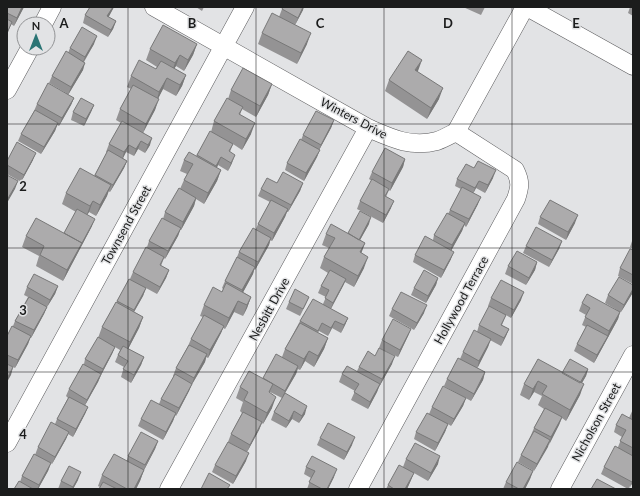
<svg xmlns="http://www.w3.org/2000/svg" width="640" height="496" font-family="Lato,sans-serif">
	<rect width="100%" height="100%" fill="#e2e3e5"/>
	<g fill="none" stroke-linecap="round" stroke-linejoin="round">
		<!-- minor casing -->
		<g stroke="#5b5b5d" stroke-width="19">
			<path id="minor" d="M154 7 368 128C391 138 411 148 437 141 443 139 450 135 456 132L525 7
				M527 7 633 66
				M43 24 52 7
				M7 90 30 48
				M7 443 245 7
				M169 489 368 128
				M358 489 516 199C520 187 521 182 515 170L456 132
				M560 489 633 355"/>
		</g>
		<!-- minor -->
		<use href="#minor" stroke="#fff" stroke-width="18"/>
	</g>
	<!-- wall -->
	<path fill="#949394" d="M7 7H24L14 26 11 24 7 35Z
		M90 7H114L108 17 116 21 113 29 108 37 83 23 85 15Z
		M196 7H204L202 11Z
		M463 7H485L481 15Z
		M630 7H633V16L628 13Z
		M282 9 303 10 295 25 307 44 297 64 258 44 262 33 279 17Z
		M94 44 84 62 83 70 68 95 74 98 71 105 59 126 57 125 55 131 41 154 18 141 21 134 34 111 37 104 66 93 49 83 52 76 68 53 70 48Z
		M197 44 193 55 184 71 176 66 174 68 186 75 182 86 176 96 163 89 158 98 155 110 143 132 150 145 145 153 138 149 134 156 126 152 123 158 127 161 124 168 110 192 108 191 107 196 96 216 89 212 87 215 92 226 63 281 36 266 39 256 22 247 26 236 64 233 76 212 62 204 66 193 94 176 107 152H106L109 144 121 123 116 120 120 109 131 89 127 87 131 76 156 69 157 67 146 60 150 49Z
		M389 80 439 99 427 119 385 91Z
		M272 84 268 95 256 117 242 109 240 115 251 134 242 150 233 144 230 152 232 163 228 171 218 165 217 168 221 170 217 181 204 204 196 199 194 206 181 230H180L178 236 165 259 164 258 161 266 169 270 166 278 157 294 146 288 143 296 134 312 143 317 139 328 128 349 144 357 141 365 131 383 121 377 124 367 115 362 120 350 115 347 112 354 101 375 98 382 85 405 88 407 85 414 73 437 68 434 66 439 52 464 51 463 48 471 38 489H14L20 482 22 476 35 455 38 447 55 424 57 419 68 398 66 396 69 389 84 364 85 359 98 338 102 327 130 279 133 272 147 247 149 241 163 219 165 212 180 189 184 180 187 174 180 171 184 160 196 156 211 132 214 121 228 99 231 90Z
		M94 105 91 112 84 126 71 120 73 112Z
		M334 120 331 128 319 150 317 157 304 181 285 170 287 163 301 140 303 135Z
		M405 159 403 167 390 191 389 190 386 197 391 208 383 223 357 209 360 201 372 181 369 179 372 172Z
		M33 160 21 182 7 174V161Z
		M493 178 485 193 476 188 473 193 478 204 466 227 464 225 462 231 451 250V259L441 278 413 262 415 255 433 240 434 235 448 214 450 210 461 189 455 186 457 179Z
		M277 183H303L300 191 288 212H287L285 217 272 241 270 240 269 245 255 270 254 269 253 274 243 292 251 297 247 308 243 316 234 312 225 329 223 328 221 333 208 358 206 357 205 362 191 386 189 391 176 416 175 415 173 421 163 440 138 426 141 419 159 404 161 399 174 376H173L176 368 188 346 191 339 203 317 200 316 204 305 222 292 223 289 222 288 225 281 237 257 239 252 256 229 258 224 270 202 258 196 261 189Z
		M540 217 575 223 566 240 538 224Z
		M369 224 360 240 365 243 361 253 364 268 354 287 345 282 343 286 331 309 348 318 345 325 341 333 332 328 328 336 319 331 318 333 328 338 324 349 314 367 305 361 300 370 298 369 296 374 285 393 305 414 299 423 292 419 286 428 271 420 274 412 282 398 270 392V393L272 408 263 424 262 423 259 430 247 452 228 442 231 434 242 413 240 411 243 402 236 398 240 387 263 378 282 357 285 349 300 321 323 304 326 297 318 293 321 286 328 273 320 268 324 257 329 248 322 245 326 234 348 233Z
		M633 238V248L630 247Z
		M562 241 559 249 549 267 523 253 526 246Z
		M633 250V284L618 276 620 268Z
		M537 262 535 270 526 285 505 274 508 266Z
		M438 278 436 285 426 303 411 295 414 288Z
		M633 285V291L632 294 621 312H620L618 319 594 363 574 351 577 344 586 327 582 325 586 315 579 311 582 303 617 310 605 303 608 295Z
		M58 286 55 294 47 307 44 314 31 338H30L28 344 15 368 7 364V336L13 326 15 321 28 297 24 295 27 287Z
		M309 297 306 304 300 316 286 309 289 302Z
		M491 298 521 300 511 318 506 315 502 325 509 329 506 336 501 346 490 340 488 347 477 368 485 372 483 380 471 401 444 386 447 379 460 359 463 352 477 332 479 325 499 311 488 306Z
		M392 309 424 313 414 330 389 316Z
		M411 329 408 336 398 357 379 348 382 340Z
		M375 356 392 364 379 387 377 392 368 409 351 400 355 391 339 382 342 374 357 371 359 367Z
		M588 369 586 376 582 383 580 395 566 421 562 418 559 425 534 471 518 462 521 455 531 435 534 428 544 409 538 405 542 396 534 392 529 400 520 395 524 384 562 373Z
		M466 398 463 406 451 426 448 424 445 432 435 451 414 439 416 432 429 414 432 407Z
		M633 409V482L628 489 601 474 604 467 618 447 622 437 614 432 616 425 629 418Z
		M320 438 352 445 344 460 317 445Z
		M158 441 155 449 144 470 140 481 136 489H99L100 487 98 486 102 475 127 460 128 456Z
		M406 459 438 464 428 481 414 473 411 480 407 489H386L388 485 403 467Z
		M246 461 233 484 212 472 215 465Z
		M306 467 334 477 328 489H307L311 478 304 474Z
		M533 471 530 479 525 489H503L506 482Z
		M78 480 73 489H58L61 481Z"/>
	<!-- shaded-wall -->
	<path fill="#787878" d="M22 7H24L14 26 17 18Z
		M113 7H114L105 24 107 16Z
		M303 7H304L303 10 295 25 298 18Z
		M116 21 113 29 108 37 111 30Z
		M311 33 307 44 297 64 301 53Z
		M97 36 94 44 82 64 85 57Z
		M197 44 193 55 184 71 188 60Z
		M180 55 176 66 171 74 175 63Z
		M422 60 418 71 411 81 415 70Z
		M85 63 83 70 68 95 71 87Z
		M186 75 182 86 176 96 180 85Z
		M167 78 163 89 156 103 159 92Z
		M272 84 268 95 256 117 260 106Z
		M443 88 439 99 427 119 431 108Z
		M74 98 71 105 59 126 62 118Z
		M159 99 155 110 142 135 146 124Z
		M94 105 91 112 84 126 86 119Z
		M334 120 331 128 318 152 321 145Z
		M58 123 55 131 41 154 44 147Z
		M255 123 251 134 242 150 246 139Z
		M152 138 150 145 145 153 148 145Z
		M141 141 138 149 134 156 136 149Z
		M129 145 126 152 122 160 124 152Z
		M320 150 317 157 304 181 306 173Z
		M36 153 33 160 21 182 24 175Z
		M235 155 232 163 228 171 231 163Z
		M221 157 218 165 213 174 216 166Z
		M405 159 403 167 390 191 392 183Z
		M127 161 124 168 110 192 113 185Z
		M221 170 217 181 204 204 208 193Z
		M496 170 493 178 485 193 488 185Z
		M18 181 15 189 7 203V200Z
		M479 181 476 188 472 196 475 188Z
		M303 183 300 191 288 212 291 205Z
		M111 185 107 196 96 216 100 205Z
		M481 197 478 204 466 227 469 219Z
		M196 198 194 206 181 230 183 222Z
		M93 201 89 212 86 217 90 206Z
		M394 201 391 208 383 223 386 215Z
		M288 209 285 217 272 241 274 233Z
		M578 215 575 223 566 240 568 232Z
		M371 217 369 224 355 249 358 241Z
		M95 219 92 226 63 281 67 270Z
		M465 223 462 231 450 253 452 245Z
		M181 228 178 236 165 259 168 251Z
		M271 238 269 245 255 270 258 262Z
		M562 241 559 249 549 267 552 260Z
		M365 243 361 254 360 252Z
		M454 252 451 259 441 278 444 270Z
		M368 257 364 268 354 287 358 276Z
		M537 262 535 270 526 285 529 278Z
		M255 267 253 274 240 298 242 290Z
		M169 270 166 278 157 294 160 287Z
		M438 278 436 285 426 303 428 296Z
		M346 279 343 286 330 310 333 303Z
		M58 286 55 294 47 307 50 300Z
		M146 288 143 296 131 317 134 310Z
		M633 289 632 294 621 312 624 305Z
		M524 292 521 300 511 318 514 310Z
		M251 297 247 308 243 316 247 305Z
		M238 301 234 312 225 329 229 318Z
		M427 305 424 313 414 330 417 323Z
		M47 307 44 314 31 338 34 330Z
		M620 312 618 319 594 363 597 355 607 337 609 331Z
		M143 317 139 328 126 353 130 342Z
		M348 318 345 325 341 333 344 325Z
		M335 321 332 328 328 336 331 328Z
		M224 326 221 333 208 358 210 350Z
		M411 329 408 336 398 357 400 350Z
		M509 329 506 336 501 346 504 338Z
		M31 336 28 344 15 368 18 360Z
		M328 338 324 349 314 367 318 356Z
		M491 339 488 347 477 369 479 361Z
		M115 347 112 354 101 375 98 382 84 407 87 400 100 376 103 369Z
		M309 351 305 361 300 370 304 359Z
		M207 354 205 362 191 386 194 378Z
		M395 356 392 364 379 387 382 379Z
		M144 357 141 365 131 383 134 375Z
		M298 366 296 374 282 398 285 391Z
		M13 367 11 375 7 382V379Z
		M588 369 586 376 577 391 580 384Z
		M485 372 483 380 471 401 474 394Z
		M538 381 534 392 529 400 533 389Z
		M192 384 189 391 176 416 179 408Z
		M380 384 377 392 368 409 370 402Z
		M584 384 580 395 566 421 570 410Z
		M276 397 272 408 263 424 267 413Z
		M466 398 463 406 451 426 454 419Z
		M307 406 305 414 299 423 302 416Z
		M88 407 85 414 73 437 76 429Z
		M294 411 292 419 286 428 289 421Z
		M176 413 173 421 163 440 166 432Z
		M562 417 559 425 549 445 551 437Z
		M262 422 259 430 247 452 250 445Z
		M448 424 445 432 435 451 438 443Z
		M69 432 66 439 52 464 55 457Z
		M355 437 352 445 344 460 347 452Z
		M550 440 548 447 534 471 537 464Z
		M158 441 155 449 144 470 140 481 136 489H134Z
		M249 453 246 461 233 484 236 476Z
		M440 456 438 464 428 481 431 473Z
		M51 463 48 471 38 489H37Z
		M337 469 334 477 328 489H327Z
		M533 471 530 479 525 489H523Z
		M81 472 78 480 73 489H72Z
		M414 473 411 480 407 489H405Z
		M633 479V482L629 489 632 482Z"/>
	<!-- building -->
	<path fill="#acabac" stroke="#787878" d="M7 7H22L17 18 7 13Z
		M90 7H113L107 16 116 21 111 30 85 15Z
		M283 7H303L298 18 282 9Z
		M272 13 311 33 301 53 262 33Z
		M7 19 12 22 7 33Z
		M163 25 197 44 188 60 180 55 175 63 150 49Z
		M82 27 97 36 85 57 70 48Z
		M66 51 85 63 71 87 52 76Z
		M408 51 422 60 415 70 443 88 431 108 389 80Z
		M139 60 156 69 161 61 186 75 180 85 167 78 159 92 131 76Z
		M243 68 272 84 260 106 231 90Z
		M48 83 74 98 62 118 37 104Z
		M133 85 159 99 146 124 120 109Z
		M81 98 94 105 86 119 73 112Z
		M227 98 243 107 239 114 255 123 246 139 214 121Z
		M35 110 58 123 44 147 21 134Z
		M316 111 334 120 321 145 303 135Z
		M122 121 152 138 148 145 141 141 136 149 129 145 124 152 109 144Z
		M210 131 233 144 229 151 235 155 231 163 221 157 216 166 197 155Z
		M300 139 320 150 306 173 287 163Z
		M17 142 36 153 24 175 7 165V161Z
		M385 148 405 159 392 183 372 172Z
		M108 150 127 161 113 185 95 175Z
		M189 152 221 170 208 193 184 180 193 164 184 160Z
		M478 161 496 170 488 185 479 181 475 188 457 179 466 164 474 168Z
		M80 168 111 185 100 205 93 201 90 206 66 193Z
		M283 172 303 183 291 205 261 189 267 178 277 183Z
		M7 175 18 181 7 200Z
		M372 179 389 189 385 196 394 201 386 215 360 201Z
		M462 187 481 197 469 219 450 210Z
		M179 188 196 198 183 222 165 212Z
		M271 200 288 209 274 233 258 224Z
		M550 200 578 215 568 232 540 217Z
		M77 209 95 219 82 243 64 233Z
		M360 211 371 217 359 240 348 233Z
		M447 213 465 223 452 245 434 235Z
		M36 218 82 243 67 270 40 255 44 246 26 236Z
		M162 218 181 228 168 251 149 241Z
		M331 224 365 243 360 252 368 257 358 276 324 257 335 238 326 234Z
		M536 227 562 241 552 260 526 246Z
		M253 228 271 238 258 262 239 252Z
		M425 236 454 252 444 270 415 255Z
		M146 247 164 257 160 265 169 270 160 287 133 272Z
		M630 249 633 250V275L620 268Z
		M517 251 537 262 529 278 508 266Z
		M237 257 255 267 242 290 225 281Z
		M330 270 346 279 333 303 325 298 329 290 321 286Z
		M424 270 438 278 428 296 414 288Z
		M34 274 58 286 50 300 27 287Z
		M619 277 633 285V289L624 305 608 295Z
		M129 279 146 288 134 310 117 301Z
		M501 280 524 292 514 310 491 298Z
		M226 283 251 297 247 305 238 301 229 318 204 305 213 287 222 292Z
		M295 289 309 297 303 309 289 302Z
		M401 292 427 305 417 323 392 309Z
		M587 294 620 312 609 331 585 317 590 308 582 303Z
		M29 297 47 307 34 330 15 321Z
		M313 299 348 318 344 325 335 321 331 328 322 323 318 331 300 321Z
		M116 302 143 317 130 342 102 327Z
		M489 306 506 315 501 325 509 329 504 338 479 325Z
		M204 315 224 326 210 350 191 339Z
		M393 319 411 329 400 350 382 340Z
		M300 323 328 338 318 356 309 351 304 359 285 349Z
		M587 325 608 336 597 355 577 344Z
		M12 326 31 336 18 360 7 355V336Z
		M474 330 491 339 479 361 463 352Z
		M98 337 115 347 103 369 85 359Z
		M189 345 207 354 194 378 176 368Z
		M123 346 144 357 134 375 123 369 128 361 118 355Z
		M379 348 395 356 382 379 359 367 368 351 375 356Z
		M276 354 298 366 285 391 263 378Z
		M458 358 485 372 474 394 447 379Z
		M538 359 584 384 570 410 542 394 547 386 538 381 533 389 524 384Z
		M570 359 588 369 580 383 562 373Z
		M7 364 13 367 7 379Z
		M83 364 101 374 87 400 69 389Z
		M347 366 380 384 370 402 354 392 359 384 342 374Z
		M249 371 273 384 269 392 276 397 267 413 244 400 248 392 240 387Z
		M175 374 192 384 179 408 161 399Z
		M443 386 466 398 454 419 432 407Z
		M285 393 307 406 302 416 294 411 289 421 274 412Z
		M69 397 88 407 76 429 57 419Z
		M151 400 176 413 166 432 141 419Z
		M545 408 562 417 551 437 534 428Z
		M243 412 262 422 250 445 231 434Z
		M427 413 448 424 438 443 416 432Z
		M622 414 633 420V448L620 441 626 430 616 425Z
		M51 422 69 432 55 457 38 447Z
		M328 423 355 437 347 452 320 438Z
		M534 431 550 440 537 464 521 455Z
		M141 432 158 441 145 465 128 456Z
		M228 442 249 453 236 476 215 465Z
		M415 443 440 456 431 473 406 459Z
		M615 446 633 456V479L632 482 604 467Z
		M34 454 51 463 39 485 22 476Z
		M114 454 144 470 134 489H127L102 475Z
		M312 456 337 469 327 489H322L309 482 315 471 306 467Z
		M517 462 533 471 523 489H519L506 482Z
		M399 465 414 473 405 489H394L388 485Z
		M69 466 81 472 73 487 61 481Z
		M209 473 230 485 227 489H201Z
		M597 479 616 489H591Z
		M19 481 33 489H14Z
		M103 482 117 489H99Z"/>
	<!-- grid -->
	<path fill="none" stroke="#1b1c1c" stroke-width="1" stroke-opacity="0.55" d="M128 7V489M256 7V489M384 7V489M512 7V489M7 124H633M7 248H633M7 372H633"/>
	<g text-anchor="middle" dominant-baseline="central" stroke-width="3" stroke-linejoin="round" paint-order="stroke">
		<!-- street labels -->
		<g font-size="12" fill="#1b1c1c" stroke="#e2e3e5">
			<text transform="translate(354 118) rotate(28)">Winters Drive</text>
			<text transform="translate(126 225) rotate(-61)">Townsend Street</text>
			<text transform="translate(461 300) rotate(-61)">Hollywood Terrace</text>
			<text transform="translate(269 309) rotate(-61)">Nesbitt Drive</text>
			<text transform="translate(596 422) rotate(-61)">Nicholson Street</text>
		</g>
	</g>
	<g font-size="13" text-anchor="middle" font-weight="bold" fill="#1b1c1c" stroke="#e2e3e5" stroke-width="3" stroke-linejoin="round" paint-order="stroke">
		<text x="64" y="28">A</text>
		<text x="192" y="28">B</text>
		<text x="320" y="28">C</text>
		<text x="448" y="28">D</text>
		<text x="576" y="28">E</text>
		<text x="23" y="191">2</text>
		<text x="23" y="315">3</text>
		<text x="23" y="439">4</text>
	</g>
	<!-- border -->
	<rect width="640" height="496" fill="none" stroke="#1b1c1c" stroke-width="16"/>
	<!-- north arrow -->
	<g transform="translate(36 36)"><circle r="19" fill="#e2e3e5" stroke="#929395"/>
	<path d="M0-3L7 15L0 10L-7 15Z" fill="#2a7474"/>
	<text y="-6" font-size="11" font-weight="bold" text-anchor="middle" fill="#1b1c1c">N</text>
	</g>
</svg>
